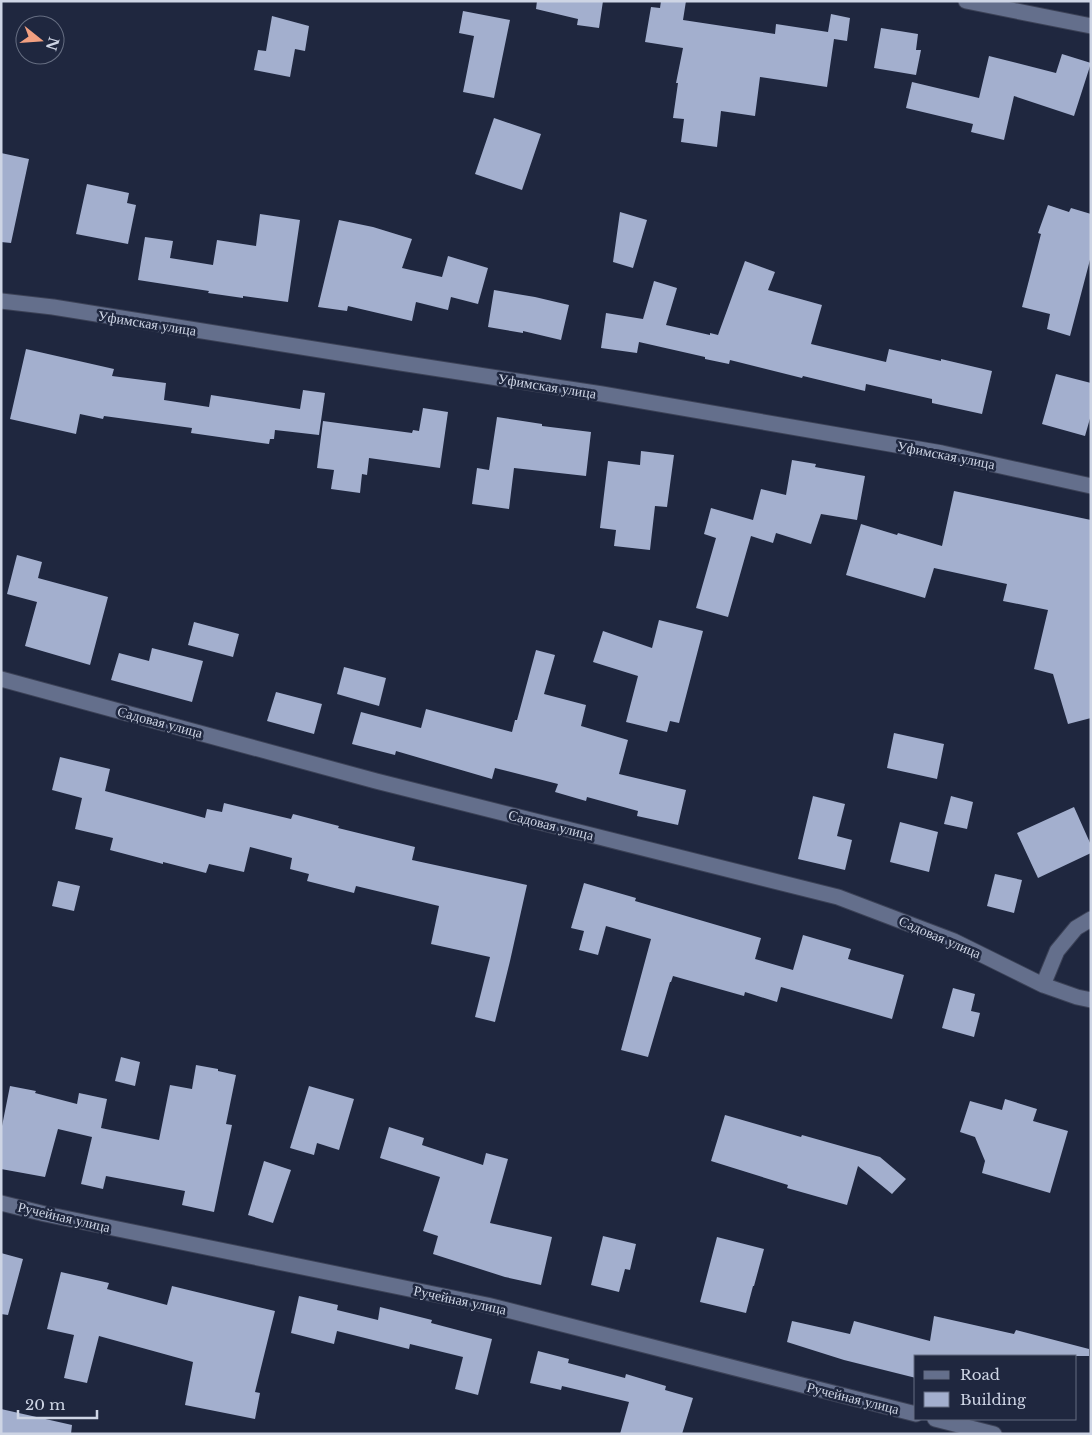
<svg xmlns="http://www.w3.org/2000/svg" width="1092" height="1435" font-family="'Libre Baskerville',serif">
	<rect width="100%" height="100%" fill="#1f273f"/>
	<!-- building -->
	<path fill="#a3afce" d="M537 1H603L599 28 577 25 578 19 536 9Z
		M661 1H686L683 20 775 34 776 24 828 32 831 14 850 18 847 41 834 39 827 87 760 77 755 116 721 111 717 147 681 142 684 119 673 118 678 83H676L683 48 645 42 651 7 660 8Z
		M463 11 510 20 494 98 463 92 474 36 459 33Z
		M272 16 309 26 305 51 295 49 290 77 254 70 258 50 266 51Z
		M881 28 918 34 916 50H921L916 75 874 68Z
		M1062 54 1091 63 1074 116 1014 96 1004 140 971 132 973 124 906 108 912 82 979 98 989 56 1056 73Z
		M494 118 541 134 522 190 475 174Z
		M1 153 29 159 11 243 1 242Z
		M87 184 129 193 127 203 136 205 128 244 76 234Z
		M1048 205 1069 212 1071 208 1091 214V256L1070 336 1047 329 1050 314 1022 307 1041 234 1038 233Z
		M620 212 647 220 633 268 613 262Z
		M260 214 300 220 288 302 243 296V298L208 293 209 291 138 280 145 237 173 241 170 258 213 265 217 240 256 246Z
		M339 220 373 227 412 239 402 268 442 277 448 256 488 268 478 304 451 297 448 310 416 302 412 321 348 306 347 311 318 307Z
		M745 261 775 272 768 290 822 305 811 344 886 362 889 349 941 361V359L992 371 982 414 932 403V399L866 384 865 391 803 376 802 378 730 360 729 364 705 359V357L639 342 637 353 601 348 606 313 643 319 654 281 677 288 666 325 710 335V333L718 335Z
		M494 290 535 297 569 305 561 340 523 331V333L488 327Z
		M26 349 114 369 112 376 166 383 164 400 209 407 211 395 300 409 303 390 325 393 319 435 275 430 274 439H270L269 444 191 433 192 428 104 416 103 419 80 414 76 434 10 419Z
		M1056 374 1091 383V415L1085 436 1042 424Z
		M423 408 448 412 440 468 369 458 367 475 362 474 360 493 331 489 334 470 317 468 323 421 412 433 413 430 419 431Z
		M497 417 542 424V426L591 432 586 476 514 468 509 509 472 504 477 468 489 470Z
		M641 451 674 455 667 507 655 506 650 550 614 546 616 530 600 528 608 461 640 465Z
		M792 460 816 464 815 467 865 476 857 520 821 514 811 544 776 533 773 543 751 536 728 617 696 608 716 538 704 534 711 508 753 520 761 489 786 495Z
		M954 491 1091 520V718L1068 724 1053 674 1034 669 1048 610 1003 601 1007 584 934 568 925 598 846 575 861 524 897 535 898 533 942 546Z
		M17 555 42 562 38 578 108 597 90 665 25 646 37 602 7 594Z
		M659 620 703 631 679 723 670 721 667 732 626 722 638 676 593 662 603 631 652 648Z
		M194 622 239 634 233 657 188 645Z
		M152 648 203 661 192 702 111 680 119 653 149 661Z
		M536 650 555 655 544 694 586 705 581 726 628 740 619 774 686 790 678 825 637 816 638 811 587 797 586 801 555 792 558 784 495 768 492 779 396 751 395 755 352 744 361 712 421 728 426 709 512 732 515 720H517Z
		M344 667 386 678 379 706 337 694Z
		M276 692 322 704 314 734 267 721Z
		M894 733 944 744 937 779 887 768Z
		M60 757 110 769 105 791 205 818 207 809 222 812 224 803 291 819 293 814 339 826 338 828 415 847 412 860 527 885 510 961 495 1022 475 1017 490 957 431 944 439 906 356 886 354 893 307 881 309 874 290 869 292 858 250 847 244 872 209 864 206 873 163 862V864L110 850 113 838 75 829 82 798 52 790Z
		M813 796 845 804 837 836 852 840 845 870 798 859Z
		M951 796 973 802 967 829 944 824Z
		M1074 807 1091 845V853L1038 878 1017 833Z
		M900 822 938 832 929 872 890 862Z
		M995 874 1022 880 1014 913 987 906Z
		M58 881 80 886 74 911 52 906Z
		M584 883 636 898 635 901 761 938 755 959 793 970 803 935 851 949 848 959 904 975 892 1019 781 987 777 1002 745 992 744 996 673 976 671 982H670L648 1057 621 1050 651 939 606 926 598 955 579 950 584 931 571 928Z
		M953 988 975 994 971 1011 980 1013 974 1037 942 1028Z
		M121 1057 140 1062 135 1086 115 1081Z
		M196 1065 218 1069V1071L236 1075 226 1124 232 1125 214 1212 182 1205 185 1191 106 1176 103 1189 81 1184 92 1137 58 1129 45 1177 1 1169V1131L10 1086 36 1091 35 1093 77 1104 79 1093 107 1099 101 1128 159 1140 170 1085 192 1089Z
		M309 1086 354 1099 339 1150 317 1143 314 1155 290 1148Z
		M1005 1099 1037 1109 1033 1121 1068 1131 1050 1193 982 1173 985 1161 975 1137 960 1132 970 1101 1002 1110Z
		M725 1115 801 1137 802 1135 880 1157 906 1179 892 1194 858 1166 847 1205 787 1188 788 1185 711 1161Z
		M389 1127 424 1138 422 1145 483 1165 486 1153 508 1159 490 1223 552 1237 541 1285 505 1277 433 1254 438 1236 423 1231 440 1177 380 1158Z
		M264 1161 291 1170 273 1223 248 1215Z
		M603 1236 636 1244 630 1270 625 1269 619 1292 591 1285Z
		M717 1237 764 1249 754 1286H753L746 1313 700 1302Z
		M1 1253 23 1259 8 1315 1 1314Z
		M61 1272 109 1283 107 1289 167 1305 172 1286 275 1311 255 1392 260 1393 255 1419 185 1405 193 1362 99 1336 87 1383 64 1378 74 1335 47 1329Z
		M299 1296 338 1305 337 1310 378 1320 380 1307 432 1320 431 1323 492 1339 478 1395 455 1389 463 1357 410 1344 409 1349 337 1331 334 1344 291 1333Z
		M934 1316 1014 1334 1016 1330 1089 1349V1356H916V1378L844 1360 787 1342 792 1321 850 1334 854 1321 930 1341Z
		M538 1351 569 1359 568 1363 625 1378 626 1374 666 1386 665 1390 693 1398 682 1434H620L629 1402 562 1386 561 1390 530 1383Z
		M1 1409 72 1425 71 1434H1Z"/>
	<g fill="none" stroke-linecap="round" stroke-linejoin="round">
		<!-- minor casing -->
		<g stroke="#3c4257" stroke-width="17">
			<path id="minor" d="M966 1 1091 26
				M1 301 53 307 401 363 602 394 942 453 1091 486
				M1 679 376 781 838 897 954 941 1043 985 1077 997 1091 1000
				M1043 985 1057 951 1076 928 1091 919
				M1 1203 45 1214 487 1305 916 1414
				M935 1419 994 1434"/>
		</g>
		<!-- minor -->
		<use href="#minor" stroke="#646f8c" stroke-width="15"/>
	</g>
	<g text-anchor="middle" dominant-baseline="central" stroke-width="5" stroke-linejoin="round" paint-order="stroke">
		<!-- street labels -->
		<g font-size="14" fill="#ced5e5" stroke="#1f273f">
			<text transform="translate(147 323) rotate(9)">Уфимская улица</text>
			<text transform="translate(547 386) rotate(9)">Уфимская улица</text>
			<text transform="translate(946 455) rotate(11)">Уфимская улица</text>
			<text transform="translate(160 722) rotate(15)">Садовая улица</text>
			<text transform="translate(551 825) rotate(14)">Садовая улица</text>
			<text transform="translate(940 937) rotate(23)">Садовая улица</text>
			<text transform="translate(64 1217) rotate(13)">Ручейная улица</text>
			<text transform="translate(460 1300) rotate(12)">Ручейная улица</text>
			<text transform="translate(853 1398) rotate(14)">Ручейная улица</text>
		</g>
	</g>
	<!-- border -->
	<rect width="1092" height="1435" fill="none" stroke="#ced5e5" stroke-width="5"/>
	<!-- legend -->
	<rect x="914" y="1355" width="162" height="65" fill="#1f273f" stroke="#656d81"/>
	<rect x="924" y="1371" width="25" height="8" fill="#646f8c" stroke="#656d81"/>
	<text x="960" y="1380" font-size="15" fill="#ced5e5">Road</text>
	<rect x="924" y="1392" width="25" height="15" fill="#a3afce" stroke="#656d81"/>
	<text x="960" y="1405" font-size="15" fill="#ced5e5">Building</text>
	<!-- north arrow -->
	<g transform="translate(40 40) rotate(107)"><circle r="24" fill="#1f273f" stroke="#656d81"/>
	<path d="M0-4L9 19L0 12L-9 19Z" fill="#f2a081"/>
	<text y="-8" font-size="14" font-weight="bold" text-anchor="middle" fill="#ced5e5">N</text>
	</g>
	<!-- scale -->
	<path d="M18 1410v8h79v-8" fill="none" stroke="#ced5e5" stroke-width="2.5"/>
	<text x="25" y="1410" font-size="15" fill="#ced5e5" stroke="#1f273f" stroke-width="4" paint-order="stroke">20 m</text>
</svg>
